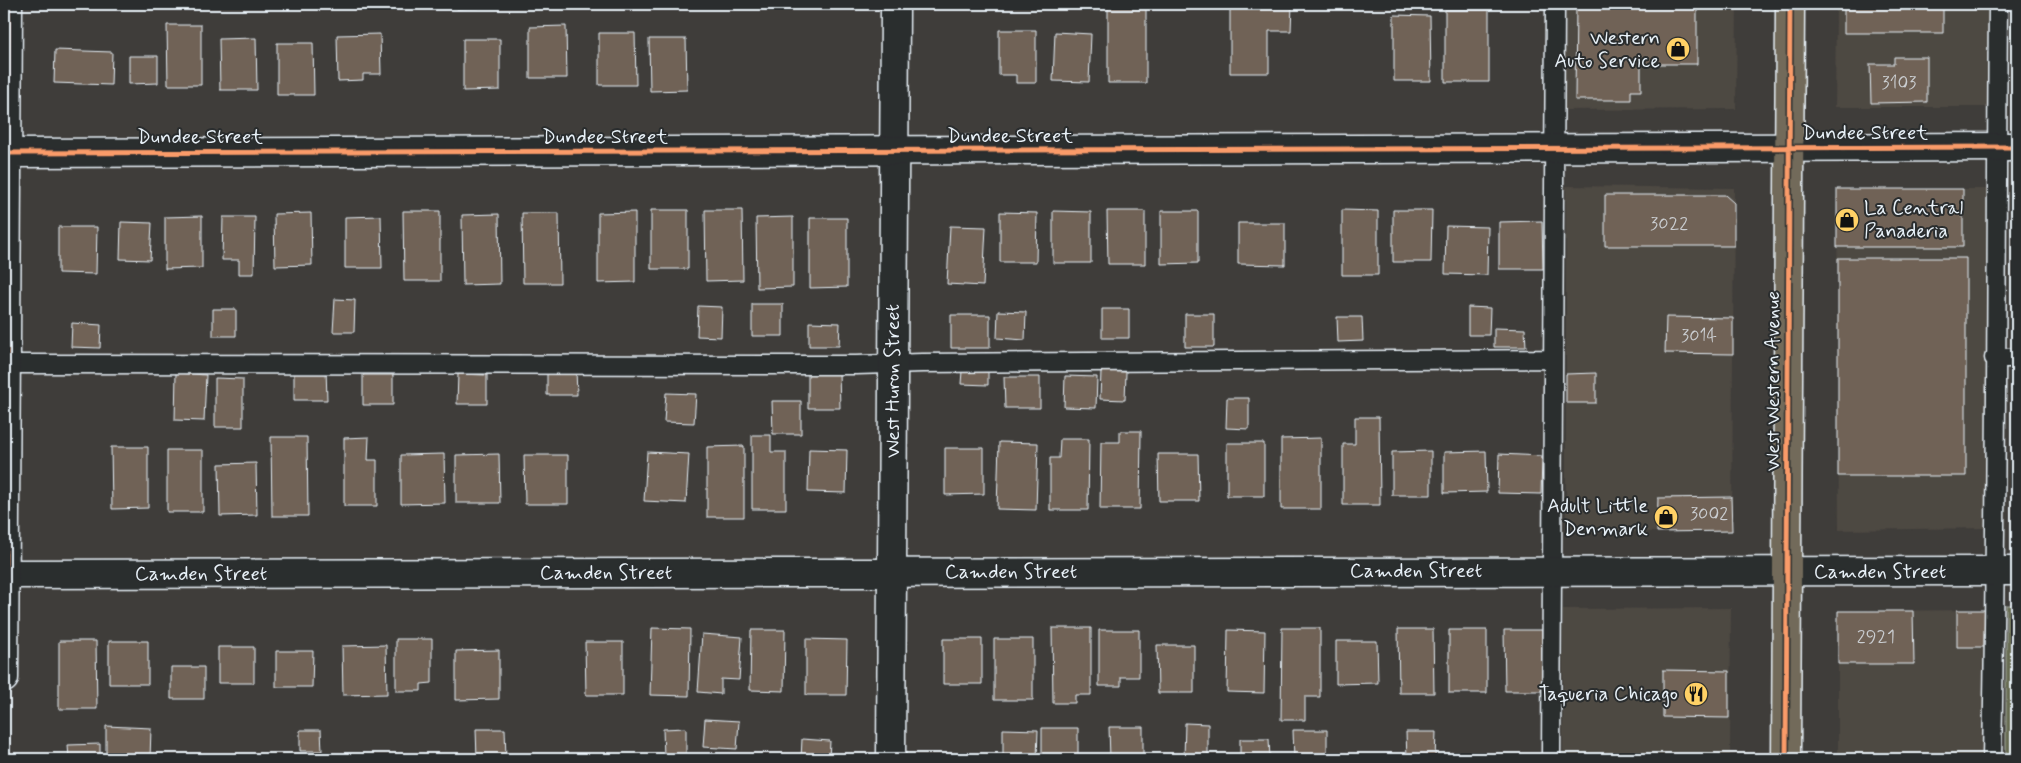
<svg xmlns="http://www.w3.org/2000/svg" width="2021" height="763" font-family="Mynerve,sans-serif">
	<rect width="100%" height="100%" fill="#3f3d3a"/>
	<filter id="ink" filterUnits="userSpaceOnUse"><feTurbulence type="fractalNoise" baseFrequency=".02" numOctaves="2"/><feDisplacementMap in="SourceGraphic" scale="10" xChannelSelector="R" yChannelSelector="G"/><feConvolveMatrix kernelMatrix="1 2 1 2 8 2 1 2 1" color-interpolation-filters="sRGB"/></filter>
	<g filter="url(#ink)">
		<!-- built -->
		<path fill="#4d4842" d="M1566 4H1737L1736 109 1564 110Z
			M1836 4H1990V107H1835Z
			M1566 186 1734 188 1732 531 1566 533Z
			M1837 189H1988L1989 528 1839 530Z
			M1731 608 1730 759H1563V609Z
			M1987 610 1988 759H1838V611Z"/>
		<!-- green -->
		<path fill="#676c52" stroke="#a8aea5" d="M2012 4H2017V106H2012Z
			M2006 605H2017V759H2006Z"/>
		<!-- building -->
		<path fill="#6f6256" stroke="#e8f1f8" d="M457 4H479V8L457 9Z
			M1230 4H1292L1291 31H1269V73H1230Z
			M1576 4H1697V64H1641V91H1631V100H1575Z
			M1844 4H1943V33H1844Z
			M1108 7H1146V83H1108Z
			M1445 10H1489V82H1445Z
			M1394 15 1430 16 1431 81H1394Z
			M167 25H201V85H168Z
			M566 26 567 78H530V27Z
			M999 30H1036V83H1016V75H999Z
			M1055 32 1091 34 1089 82 1053 81Z
			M599 33H635L636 85H599Z
			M380 34 381 74H363V80L338 81 337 35Z
			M256 38 257 90H220L219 39Z
			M463 39H500V90L463 91Z
			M649 39H686L687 90 650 91Z
			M277 43H313L314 95H277Z
			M55 50 112 52 111 85 54 83Z
			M129 56H158V83L129 84Z
			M1894 57H1927V102L1871 103 1870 64H1894Z
			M1837 189H1963V247H1837Z
			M1605 195H1725L1734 203V246H1605Z
			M651 210H688V269H651Z
			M705 210H742L743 280 706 281Z
			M1342 210 1378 211V275H1342Z
			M1393 210H1432L1431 262H1393Z
			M403 211H440V281H404Z
			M1053 211 1091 212V263H1053Z
			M1107 211H1145V264H1108Z
			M1161 211H1198V263L1161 264Z
			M635 212V282L598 283V213Z
			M1000 212 1037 213 1036 262H1000Z
			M311 213 312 265 275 266 274 214Z
			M522 213H559L560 283H523Z
			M499 214 500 284 463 285 462 215Z
			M202 216V268L165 269V217Z
			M381 216 382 268H345V217Z
			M223 217H255L254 274H239V260H222Z
			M793 217V287L757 288 756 218Z
			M810 218H847V287L810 288Z
			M1542 221 1543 269H1499V222Z
			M121 222 152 223 150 260 120 259Z
			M1238 223H1285V265L1238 264Z
			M950 226 986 227 983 286 947 284Z
			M1446 226 1488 227 1487 275 1445 274Z
			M58 227H97L96 274 58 273Z
			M1838 258H1966V476H1838Z
			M335 299 355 300 354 332H333Z
			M752 304H783V336H752Z
			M698 306 722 307 721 337 697 336Z
			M1468 307 1490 308 1489 335H1468Z
			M213 309H236V336H213Z
			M1102 309H1129V338H1102Z
			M998 311 1026 312 1025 340 997 338Z
			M1185 314H1214V347H1185Z
			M951 315H990V348H951Z
			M1337 317H1362L1363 341 1338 342Z
			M1666 317 1733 318V354L1665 353Z
			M809 322 840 323 839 346H809Z
			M72 323 101 325 100 348 71 347Z
			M1494 328 1525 329 1526 347H1494Z
			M326 369 327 400H294V370Z
			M576 370 577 395H547V371Z
			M962 371H988V385L961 384Z
			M1101 371 1126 372 1125 400 1100 399Z
			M808 372H839L840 408H808Z
			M176 373 206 375 204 421 175 420Z
			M1596 373V403H1566V374Z
			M458 374 487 375V404H457Z
			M363 375H393V405H363Z
			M1065 376 1097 377 1096 408 1064 407Z
			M1004 377H1040V408H1005Z
			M215 378 243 379V427H215Z
			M666 393 696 394 694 423 664 422Z
			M1227 398H1249V429L1226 428Z
			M772 401H801V434H773Z
			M1355 417H1379L1380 505H1343V444H1355Z
			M1120 431H1141L1140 509H1100L1101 442H1120Z
			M752 435H771V452H786V509H752Z
			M271 437H307L308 516H272Z
			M369 437 368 460H377V506H344V438Z
			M1321 438V509H1281V439Z
			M1060 439H1089L1088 510H1050V458H1059Z
			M999 442 1038 443 1036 510 997 509Z
			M1227 443H1264V496H1227Z
			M744 446V517H707V447Z
			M111 447H148V508L112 509Z
			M945 448H984V494L945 495Z
			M809 449 847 450 846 493 808 492Z
			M167 450H203V512H167Z
			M1431 451V495H1392V452Z
			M1486 451 1487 492 1444 493V452Z
			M647 452 689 454 686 503 644 501Z
			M444 454 445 503 401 504V455Z
			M499 454 500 503H456V455Z
			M1158 454H1198L1199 501H1159Z
			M1499 454 1542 456 1541 494 1498 493Z
			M524 455H568V504H525Z
			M256 463 257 515 220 516 219 464Z
			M1731 497 1732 531 1657 532 1658 498Z
			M1957 610H1987V647H1957Z
			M1838 611H1913L1914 664H1838Z
			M652 628 690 629 689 696 650 695Z
			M1052 628H1091V695H1075V703H1053Z
			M1282 628H1320V697H1305V720H1281Z
			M1398 629H1433L1434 693H1399Z
			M751 630H785L784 691 750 690Z
			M1099 630H1139V677H1121V686H1099Z
			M1228 630 1265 631 1264 693 1227 692Z
			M1449 630H1487V693H1449Z
			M1504 630H1542V691H1505Z
			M702 634 742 637 739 680 721 679V694L698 692Z
			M396 639H432V683L421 684V691H396Z
			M806 639 847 640 846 695H806Z
			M943 639H982V684H943Z
			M994 639H1033V700H994Z
			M59 641H96L97 709H59Z
			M109 641H148V684H109Z
			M1336 641H1377L1378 683 1336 684Z
			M585 642H623V695H586Z
			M386 645 387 694 343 695 342 646Z
			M1157 645H1194V693H1158Z
			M218 647H254V683H218Z
			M499 650V699L456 700V651Z
			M276 651H313L312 687H276Z
			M171 667H204V699H171Z
			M1663 670 1729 671V718L1663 717Z
			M705 719 739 721 737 749 703 747Z
			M1185 723 1208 724V759H1184Z
			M106 726 151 728 150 759H124V755H106Z
			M1109 727H1143V759H1110Z
			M686 728V756L664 757 663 729Z
			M1042 728H1078V759H1042Z
			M476 729H505L506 759H477Z
			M1003 729 1038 730 1037 759H1003Z
			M300 730H321L322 751H300Z
			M1293 730H1327V758L1294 759Z
			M1406 732H1436L1435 759H1407Z
			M802 739 830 741 829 759H801Z
			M1240 739H1269L1270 759H1240Z
			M100 744V759H69L68 745Z"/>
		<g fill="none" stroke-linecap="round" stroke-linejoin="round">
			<!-- lane casing -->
			<g stroke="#e8f1f8" stroke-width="21">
				<path id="lane" d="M1994 358H2017
					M4 364 856 365 922 363 1552 359
					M1551 759 1555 4
					M1992 759C1997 507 1996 256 1998 4"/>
			</g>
			<!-- street casing -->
			<g stroke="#e8f1f8" stroke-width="31">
				<path id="street" d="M4 574 2017 571
					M891 759 895 4"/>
			</g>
			<!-- secondary casing -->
			<g stroke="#e8f1f8" stroke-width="31">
				<path id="secondary" d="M4 153 2017 147
					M4 678 8 4"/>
			</g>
			<!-- primary casing -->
			<g stroke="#e8f1f8" stroke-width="31">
				<path id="primary" d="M1786 759 1790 4"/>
			</g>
			<!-- lane -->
			<use href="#lane" stroke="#2a2d2e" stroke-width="18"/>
			<!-- street -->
			<use href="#street" stroke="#2a2d2e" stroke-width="28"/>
			<!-- secondary -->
			<use href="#secondary" stroke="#2a2d2e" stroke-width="28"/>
			<!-- primary -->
			<use href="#primary" stroke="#726b5a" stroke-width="28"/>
			<!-- cycleway casing -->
			<g stroke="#2a2d2e" stroke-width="8">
				<path id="cycleway" d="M4 153 2017 147
					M4 678 8 4
					M1786 759 1790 4"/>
			</g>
			<!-- cycleway -->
			<use href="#cycleway" stroke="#fa9b69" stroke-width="5"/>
		</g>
	</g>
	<!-- icons -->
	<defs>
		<g id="shop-disc" transform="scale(1.25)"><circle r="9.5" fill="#ffd166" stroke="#2a2d2e"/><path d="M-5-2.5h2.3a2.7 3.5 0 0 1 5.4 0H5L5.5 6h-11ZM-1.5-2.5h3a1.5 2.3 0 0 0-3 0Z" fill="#111"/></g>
		<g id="restaurant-disc" transform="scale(1.25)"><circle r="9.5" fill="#ffd166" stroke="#2a2d2e"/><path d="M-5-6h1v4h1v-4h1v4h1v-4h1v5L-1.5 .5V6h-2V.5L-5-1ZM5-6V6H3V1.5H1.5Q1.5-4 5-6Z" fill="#111"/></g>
	</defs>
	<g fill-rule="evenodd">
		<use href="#shop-disc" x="1678" y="49"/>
		<use href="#shop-disc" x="1847" y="220"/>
		<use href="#shop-disc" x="1666" y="517"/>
		<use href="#restaurant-disc" x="1696" y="694"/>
	</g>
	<g text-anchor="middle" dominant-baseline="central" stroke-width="4" stroke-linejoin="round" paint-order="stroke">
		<!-- number labels -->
		<g font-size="18" fill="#cacdd0">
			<text x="1899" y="83">3103</text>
			<text x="1669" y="224">3022</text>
			<text x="1699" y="336">3014</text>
			<text x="1709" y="514">3002</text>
			<text x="1876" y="637">2921</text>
		</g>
		<!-- poi labels -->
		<g font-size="20" fill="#e8f1f8" stroke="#2a2d2e" text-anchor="end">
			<text x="1660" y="38">Western<tspan x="1660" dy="23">Auto Service</tspan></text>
			<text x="1864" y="208" text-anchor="start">La Central<tspan x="1864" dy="23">Panaderia</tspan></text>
			<text x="1648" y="506">Adult Little<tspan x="1648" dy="23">Denmark</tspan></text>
			<text x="1678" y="694">Taqueria Chicago</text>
		</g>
		<!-- street labels -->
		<g font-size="20" fill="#e8f1f8" stroke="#2a2d2e">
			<text x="1865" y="133">Dundee Street</text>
			<text x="1010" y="136">Dundee Street</text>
			<text x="200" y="137">Dundee Street</text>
			<text x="605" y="137">Dundee Street</text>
			<text transform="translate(893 381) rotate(-90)">West Huron Street</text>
			<text transform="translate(1773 381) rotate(-90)">West Western Avenue</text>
			<text x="1416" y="571">Camden Street</text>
			<text x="1011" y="572">Camden Street</text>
			<text x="1880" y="572">Camden Street</text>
			<text x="606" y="573">Camden Street</text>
			<text x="201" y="574">Camden Street</text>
		</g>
	</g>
	<!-- margin -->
	<rect width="2021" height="763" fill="none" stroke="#2a2d2e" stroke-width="20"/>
	<rect x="10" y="10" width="2001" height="743" fill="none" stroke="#e8f1f8" stroke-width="2" filter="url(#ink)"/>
</svg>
